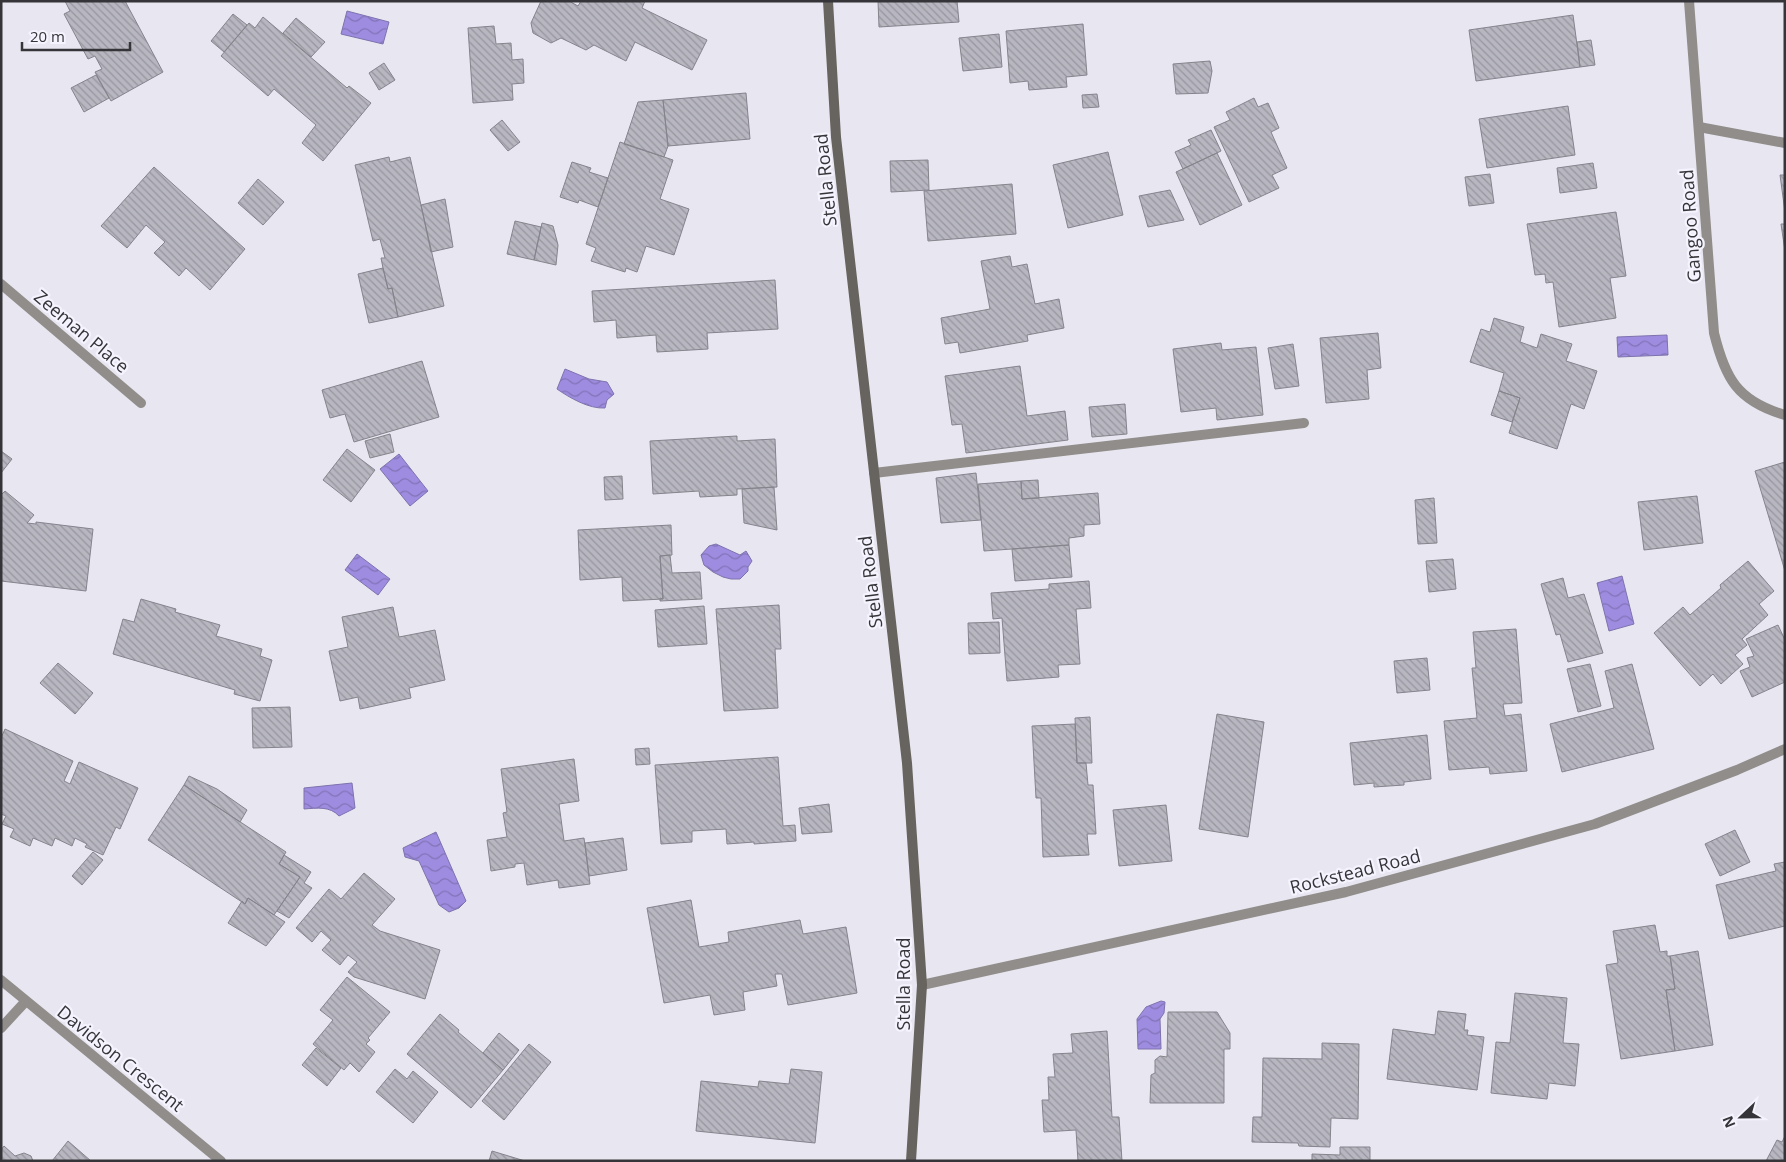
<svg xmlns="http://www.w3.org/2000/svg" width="1786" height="1162" font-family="'Open Sans',sans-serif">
	<defs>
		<pattern id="water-waves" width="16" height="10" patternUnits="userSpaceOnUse" patternTransform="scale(1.25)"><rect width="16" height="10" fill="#9e8ce0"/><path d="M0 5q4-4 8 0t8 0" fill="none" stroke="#8273b7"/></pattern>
		<pattern id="building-back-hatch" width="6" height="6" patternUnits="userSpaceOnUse" patternTransform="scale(1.25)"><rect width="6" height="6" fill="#b8b7c1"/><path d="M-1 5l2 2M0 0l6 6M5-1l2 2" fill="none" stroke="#96969e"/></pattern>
	</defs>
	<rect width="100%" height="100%" fill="#e8e6f0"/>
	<!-- water -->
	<path fill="url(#water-waves)" stroke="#7e72ae" d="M347 11 389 22 383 44 341 34Z
		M1667 335 1668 355 1618 357 1617 337Z
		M565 369 589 379 607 382 614 394 607 400 605 408C589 409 570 398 557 389Z
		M399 454 428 491 410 506 380 469Z
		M716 544 740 555 746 551 752 561 748 567V571L740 579H731L723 577 713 572 704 565 701 555 709 546Z
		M357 554 390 579 378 595 345 570Z
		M1622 576 1634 624 1609 631 1597 583Z
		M352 783 355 808 339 816C330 806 317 808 304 809V788Z
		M436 832 466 901 459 908 449 912 439 905 419 861 405 857 403 848Z
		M1161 1001 1165 1002 1164 1013 1160 1019 1161 1049H1138L1137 1019 1146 1007Z"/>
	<!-- building -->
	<path fill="url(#building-back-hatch)" stroke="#85848d" d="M65 1H125L163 72 111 101 95 72 102 69 95 56 88 59 64 14 70 11Z
		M541 1H569L578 6 581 1H645L642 8 707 40 692 70 635 42 626 61 594 45 586 50 561 38 551 43 533 33 531 23Z
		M878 1H957L959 22 879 27Z
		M233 14 247 25 224 52 211 41Z
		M1573 15 1580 67 1476 81 1469 30Z
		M263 17 347 88 349 86 371 103 323 161 302 143 316 125 274 89 268 96 221 56 249 23 255 28Z
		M296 18 325 42 311 57 283 33Z
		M1083 24 1087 75 1066 77 1067 87 1029 90 1028 81 1010 83 1006 31Z
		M494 26 496 44 511 43 512 60 523 59 524 83 512 84 513 100 473 103 468 28Z
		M999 34 1002 67 963 71 959 38Z
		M1591 40 1595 65 1580 67 1577 42Z
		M1210 61 1212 71 1208 93 1176 94 1173 64Z
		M384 63 395 80 379 90 369 73Z
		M96 75 109 98 84 112 71 88Z
		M746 93 750 139 668 146 663 100Z
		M1097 94 1099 107 1083 108 1082 95Z
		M1254 98 1258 107 1268 103 1279 128 1271 132 1287 168 1272 175 1279 188 1249 202 1214 127 1230 120 1226 112Z
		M663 100 668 146 664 157 624 144 638 102Z
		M1568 106 1575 155 1487 168 1479 119Z
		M502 120 520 142 508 151 490 130Z
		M1211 130 1221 151 1183 169 1175 152 1191 145 1188 140Z
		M620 142 673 160 660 199 689 209 674 255 646 246 637 272 626 268 625 272 591 261 596 248 586 244Z
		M1108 152 1123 215 1068 228 1053 165Z
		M1217 153 1242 205 1200 225 1176 172Z
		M389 157 390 162 410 157 444 306 398 317 392 288 388 289 383 268 381 258H385L380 239 373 241 355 165Z
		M928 160 929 190 891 192 890 161Z
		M572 162 591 168 589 172 608 178 598 207 579 200 578 203 560 197Z
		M1593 163 1597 188 1560 193 1557 168Z
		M154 167 245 249 210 290 186 268 179 276 154 253 165 242 146 225 127 248 101 226Z
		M1490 174 1494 203 1469 206 1465 177Z
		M1780 175H1785V212Z
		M258 179 284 202 263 225 238 203Z
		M1012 184 1016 234 928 241 924 191Z
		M1170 190 1184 220 1148 227 1139 196Z
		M445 199 453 247 431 252 421 205Z
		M1616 212 1626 276 1610 278 1616 318 1559 327 1553 282 1546 283 1545 274 1535 275 1527 224Z
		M515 221 541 227 534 260 507 254Z
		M542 223 553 226 558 245 556 265 534 260Z
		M1781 224H1785V251Z
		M1010 256 1012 267 1027 264 1035 304 1059 299 1064 328 1027 335 1028 341 960 353 958 342 945 344 941 318 990 309 981 261Z
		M383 268 388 289 392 288 398 317 369 323 358 274Z
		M775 280 778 329 707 333 708 349 657 352 656 335 617 338 616 320 594 322 592 291Z
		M1494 318 1524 327 1520 342 1537 348 1541 334 1572 344 1566 361 1597 371 1584 409 1571 404 1557 449 1509 433 1520 398 1499 391 1504 373 1470 362 1481 329 1490 332Z
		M1378 333 1381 368 1367 370 1369 399 1326 403 1320 338Z
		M1221 343 1222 350 1256 347 1263 415 1217 420 1216 408 1181 412 1173 349Z
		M1293 344 1299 386 1275 389 1268 348Z
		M422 361 439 417 354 442 345 414 330 418 322 390Z
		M1020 366 1027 416 1065 411 1068 440 966 453 962 424 952 425 945 376Z
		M1499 391 1520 398 1512 422 1491 415Z
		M1125 404 1127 434 1092 437 1089 407Z
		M390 434 394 452 370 458 365 441Z
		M737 436V441L775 439 777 487 737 489V495L700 497 699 491 653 494 650 441Z
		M347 449 375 470 351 502 323 480Z
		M1 451 12 459 1 473Z
		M1785 462V571L1755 471Z
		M976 473 981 520 941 523 936 478Z
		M622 476 623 499 605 500 604 477Z
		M1038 480 1039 498 1022 499 1021 481Z
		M1021 481 1022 499 1098 493 1100 524 1084 525V536L1069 538V545L984 551 978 484Z
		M774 487 777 530 744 523 742 489Z
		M5 491 34 515 27 523 36 524V522L93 529 86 591 1 581V495Z
		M1697 496 1703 543 1644 550 1638 502Z
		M1434 498 1437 543 1418 544 1415 500Z
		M671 525 672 555 660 556 663 599 623 601 622 577 580 580 578 530Z
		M1069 545 1072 577 1015 581 1012 549Z
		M670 555 672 573 700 572 702 599 660 601V598L663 599 660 556Z
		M1453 559 1456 589 1429 592 1426 561Z
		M1748 561 1774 591 1759 604 1768 615 1742 639 1747 645 1735 655 1743 664 1721 684 1713 674 1700 686 1654 633 1683 607 1690 615 1721 588 1720 585Z
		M1563 578 1568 598 1584 594 1603 653 1568 662 1560 634 1556 635 1541 584Z
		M1089 581 1091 608 1076 609 1080 664 1058 665 1059 677 1007 681 1002 618 993 619 991 593 1049 589V584Z
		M141 599 176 609 175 612 220 625 216 636 262 649 260 656 272 660 260 701 234 694 235 690 113 654 123 619 134 622Z
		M779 605 781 649H775L778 708 724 711 716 609Z
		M704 606 707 644 658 647 655 610Z
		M393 607 399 637 435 630 445 680 409 688 411 698 360 709 358 697 340 701 329 651 348 647 342 617Z
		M999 622 1000 653 969 654 968 623Z
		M1778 625 1785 640V682L1752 697 1740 671 1750 667 1747 658 1754 656 1746 639Z
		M1516 629 1522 703 1503 704 1505 716 1521 714 1527 771 1490 774 1489 767 1449 770 1444 721 1477 718 1472 668H1476L1473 632Z
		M1427 658 1430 690 1397 693 1394 661Z
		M58 663 93 693 75 714 40 683Z
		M1590 664 1601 706 1578 712 1567 669Z
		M1632 664 1654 749 1562 772 1550 724 1614 708 1605 671Z
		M290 707 292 747 253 748 252 708Z
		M1217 714 1264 722 1248 837 1199 829Z
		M1090 717 1092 763H1077L1075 718Z
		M1075 724 1077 763H1086L1088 785H1093L1096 834H1087L1089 855 1043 857 1041 798H1036L1032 726Z
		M5 729 73 761 64 781 70 784 79 762 138 788 120 829 116 827 103 855 85 847 87 844 75 838 72 846 55 838 52 846 33 838 30 846 10 837 14 829 2 824 6 816 1 814V738Z
		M1427 735 1431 779 1404 782V785L1374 787V783L1354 785 1350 743Z
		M649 748 650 764 636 765 635 749Z
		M778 757 783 826 795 825 796 841 754 844V842L727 844 726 829 692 831V842L661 844 655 765Z
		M574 759 579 801 559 804 564 841 584 838 590 884 559 888 558 880 527 885 524 863 515 864V867L491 871 487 840 507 837 503 813 507 812 501 769Z
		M189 776 217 789 247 810 240 822 184 785Z
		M184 785 286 852 279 864 300 877 274 915 248 898 245 904 148 840Z
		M829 804 832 832 802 834 799 808Z
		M1166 805 1172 861 1119 866 1113 810Z
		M1735 830 1750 862 1720 876 1705 844Z
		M623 838 627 870 589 876 585 843Z
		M93 852 103 860 82 885 72 876Z
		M284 855 311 872 304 883 312 888 289 918 277 911 300 877 279 864Z
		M1785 862V926L1729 939 1716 885 1776 871 1774 864Z
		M364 873 395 899 372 925 380 931 440 950 425 999 354 977 348 972 357 962 348 955 340 965 322 950 331 940 321 931 312 942 296 928 329 889 341 899Z
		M248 898 285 922 266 946 228 923 242 901 245 904Z
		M691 900 699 947 729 942 728 932 800 920 803 934 846 927 857 993 788 1005 782 974H775L777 986 743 992 745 1010 714 1015 710 995 664 1003 647 908Z
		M1655 925 1660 952 1667 951V956H1670L1675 989 1666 990 1675 1051 1621 1059 1606 965 1618 963 1613 931Z
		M1698 951 1713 1045 1675 1051 1666 990 1675 989 1670 956Z
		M347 977 390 1012 368 1038 370 1040 366 1044 375 1052 359 1072 350 1063 344 1070 313 1044 333 1020 320 1010Z
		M1515 993 1567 998 1563 1043 1579 1044 1575 1086 1549 1083 1547 1099 1491 1093 1496 1042 1510 1043Z
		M1438 1011 1466 1014 1464 1030H1468L1467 1035 1484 1037 1477 1090 1387 1079 1393 1029 1435 1035Z
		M1168 1012H1217L1230 1033V1049H1224V1103H1150L1151 1075 1155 1073V1060L1160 1056 1167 1057Z
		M440 1014 459 1030 458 1032 503 1070 471 1108 407 1054Z
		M1107 1031 1112 1117H1119L1122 1161H1078L1076 1130 1044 1132 1042 1100H1049L1048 1077H1055L1053 1054 1073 1053 1071 1034Z
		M499 1033 519 1050 503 1070 483 1053Z
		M1322 1043 1359 1044 1358 1119 1331 1118 1330 1147 1299 1146 1298 1143 1252 1142 1253 1117H1262L1263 1058 1322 1059Z
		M529 1044 551 1062 504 1120 482 1101Z
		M316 1048 341 1068 327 1086 302 1065Z
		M395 1069 407 1079 413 1071 438 1092 413 1123 376 1092Z
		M791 1069 822 1072 815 1143 696 1131 701 1081 758 1087 759 1081 789 1084Z
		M1785 1136V1161H1766L1777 1140 1782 1142Z
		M68 1141 91 1161H52Z
		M4 1146 15 1156 24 1153 31 1156 33 1161H1V1150Z
		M1340 1147H1370V1161H1312V1154L1340 1155Z
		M492 1151 525 1161H489Z"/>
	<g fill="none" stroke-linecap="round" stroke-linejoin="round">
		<!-- lane -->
		<path stroke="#908d8a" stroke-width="10" d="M1699 127 1785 143"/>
		<!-- street -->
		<path stroke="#908d8a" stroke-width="10" d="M1689 1 1714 333C1725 378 1737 401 1785 415
			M1 284 141 403
			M874 473 1304 423
			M1 980 221 1161
			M922 985 1346 892 1595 824 1737 770 1785 749
			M1 1028 26 1001"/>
		<!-- secondary -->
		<path stroke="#67635e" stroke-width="10" d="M828 1 836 137 907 763 922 985 911 1161"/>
	</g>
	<g text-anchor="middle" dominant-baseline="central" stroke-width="4.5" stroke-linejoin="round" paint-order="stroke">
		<!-- street labels -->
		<g font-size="18" fill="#353438" stroke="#f5f3fe">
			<text transform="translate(825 180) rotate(-96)">Stella Road</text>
			<text transform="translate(1690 226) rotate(-94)">Gangoo Road</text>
			<text transform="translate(82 331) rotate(40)">Zeeman Place</text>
			<text transform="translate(870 582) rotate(-97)">Stella Road</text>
			<text transform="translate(1355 871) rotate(-14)">Rockstead Road</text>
			<text transform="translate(903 984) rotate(-90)">Stella Road</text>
			<text transform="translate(121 1058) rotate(39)">Davidson Crescent</text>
		</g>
	</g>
	<!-- border -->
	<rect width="1786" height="1162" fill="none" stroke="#353438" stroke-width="5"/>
	<!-- north arrow -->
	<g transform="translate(1741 1117) rotate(248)" stroke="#f5f3fe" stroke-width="4" paint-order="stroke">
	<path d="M0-4L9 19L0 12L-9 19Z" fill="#353438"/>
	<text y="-8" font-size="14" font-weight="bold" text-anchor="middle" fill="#353438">N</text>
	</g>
	<!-- scale -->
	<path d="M22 42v8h108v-8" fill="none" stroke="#353438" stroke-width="2.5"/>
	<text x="30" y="42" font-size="15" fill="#353438" stroke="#f5f3fe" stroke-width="4" paint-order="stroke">20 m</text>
</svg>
